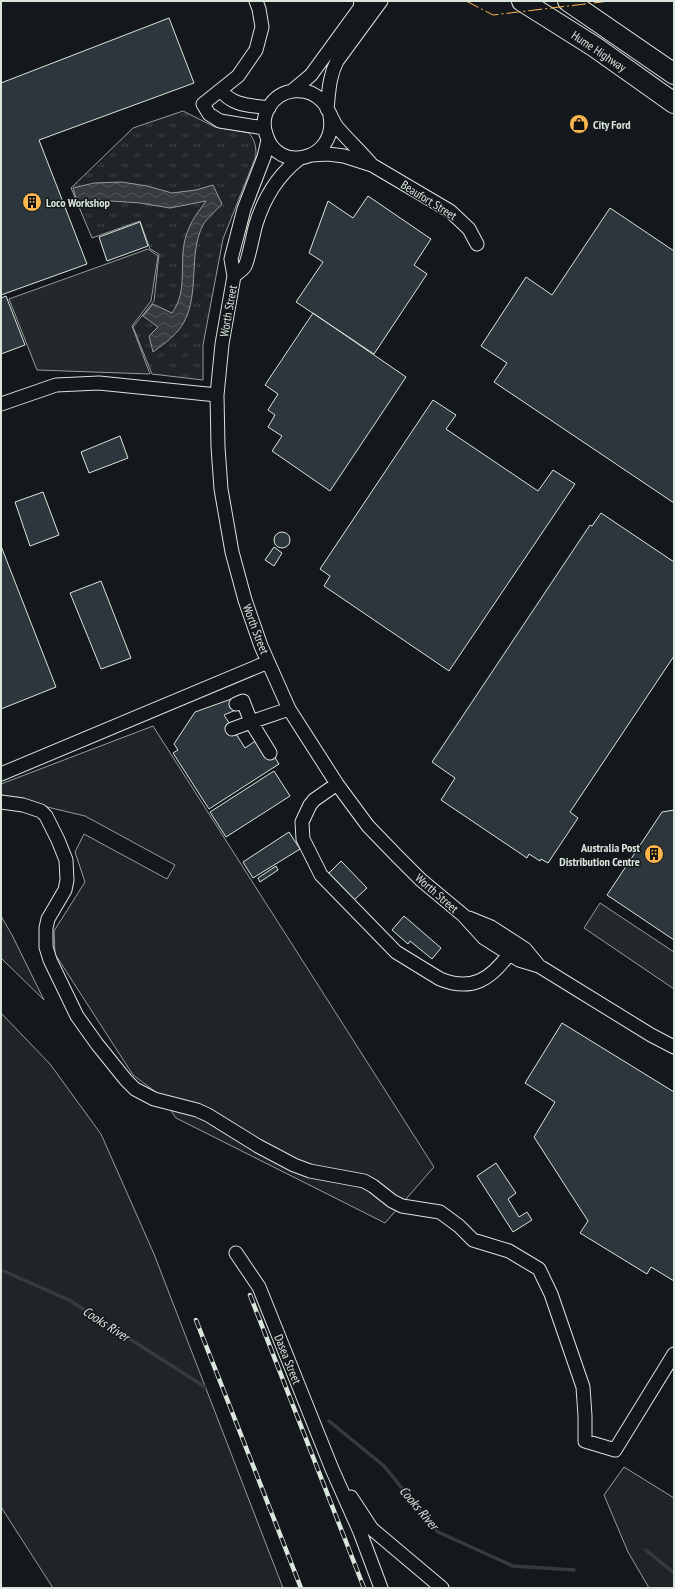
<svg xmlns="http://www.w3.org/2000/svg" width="675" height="1589" font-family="'PT Sans Narrow',sans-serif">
	<defs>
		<pattern id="park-tufts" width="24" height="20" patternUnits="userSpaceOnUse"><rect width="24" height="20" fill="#202428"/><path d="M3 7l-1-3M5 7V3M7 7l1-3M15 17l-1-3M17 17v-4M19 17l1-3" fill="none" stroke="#404447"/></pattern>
		<pattern id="water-waves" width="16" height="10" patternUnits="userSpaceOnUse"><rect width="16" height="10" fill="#363b3e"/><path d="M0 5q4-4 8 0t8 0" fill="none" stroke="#525759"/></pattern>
	</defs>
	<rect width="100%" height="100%" fill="#14181c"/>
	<!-- green -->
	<path fill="#202428" stroke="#939e99" d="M153 726 434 1167 385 1223 176 1118 161 1096 133 1075 55 954 54 931 85 882 75 852 84 834 167 879 175 865 85 816 1 796V784Z
		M1 916 12 935 44 1000 1 958Z
		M1 1013 50 1064 101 1134 154 1254 283 1588H53L1 1507Z
		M624 1467 674 1498V1588H649L628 1552 604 1495Z"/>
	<!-- park -->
	<path fill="url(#park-tufts)" stroke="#939e99" d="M183 111 215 127 249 133C255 140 256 146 256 156L223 239 203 345V380L152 374 133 327 154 301 159 254 150 249 140 221 92 238 71 188 133 128Z"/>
	<!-- parking -->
	<path fill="#24282b" stroke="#939e99" d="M148 249 158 256 151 301 132 326 150 374 37 370 9 299Z
		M600 903 674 952V989L584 928Z"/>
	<!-- water -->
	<path fill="url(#water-waves)" stroke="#939e99" d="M122 182 147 186 172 193 196 190 213 185 222 204C216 211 207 218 203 225 188 254 200 292 184 322 178 334 164 344 153 352L149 336 158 327 143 316 153 304 172 313C189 290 178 261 186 236 190 222 198 212 206 201L170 208 140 203 96 200 78 205 73 188 94 183Z"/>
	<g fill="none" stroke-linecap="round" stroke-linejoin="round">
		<!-- stream -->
		<path stroke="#363b3e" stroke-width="3.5" d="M1 1270 69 1300 205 1387
			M329 1421 384 1466 438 1532 513 1566 574 1570
			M646 1550 674 1573"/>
	</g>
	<!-- building -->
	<path fill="#2c363c" stroke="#d8e6dc" d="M169 18 194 83 39 140 87 264 1 295V83Z
		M368 196 431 239 414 265 427 274 374 354 296 302 323 262 309 253 328 201 353 218Z
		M610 208 674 251V503L494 382 507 363 481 346 526 277 552 295Z
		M140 222 148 246 107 261 99 237Z
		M6 296 25 345 1 354V298Z
		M313 313 406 377 330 491 272 451 282 436 268 427 275 415 268 410 278 394 265 385Z
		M433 400 456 415 446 429 538 491 553 470 575 484 449 671 324 586 330 576 320 569Z
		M120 436 128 458 89 473 81 452Z
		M43 492 59 535 30 546 15 502Z
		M601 513 674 562V656L570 812 578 818 548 863 541 859 540 861 529 854 527 858 441 800 455 778 432 762 590 525 592 526Z
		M274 540a8 8 0 1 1 16 0a8 8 0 1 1-16 0Z
		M1 546 56 687 1 709Z
		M274 547 282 553 274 566 265 560Z
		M101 581 131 658 101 669 70 593Z
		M234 698 238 709 224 715 245 748 257 740 269 759 274 756 279 764 209 809 173 753 178 750 174 744 195 712Z
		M274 771 290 796 226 837 210 812Z
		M674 810V940L607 895 662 812Z
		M289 832 300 849 253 878 243 862Z
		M341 861 367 888 353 901 328 874Z
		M276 866 278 870 260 882 258 878Z
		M404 916 441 948 432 959 410 941 408 944 392 930Z
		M562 1023 674 1092V1281L651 1267 647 1274 580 1233 588 1221 534 1137 555 1102 525 1083Z
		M496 1163 516 1193 508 1199 519 1217 527 1212 532 1220 513 1232 477 1176Z"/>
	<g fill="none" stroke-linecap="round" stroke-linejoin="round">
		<!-- minor casing -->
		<g stroke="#d8e6dc" stroke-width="15">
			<path id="minor" d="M256 1 259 9 262 27 256 50 238 76 203 104 209 114 220 121 264 128
				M221 90C232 106 250 105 269 108
				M292 91 311 75 365 1
				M327 109C329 91 329 77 337 61L381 1
				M330 116C338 160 277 175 266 134 263 125 264 115 269 107 280 88 307 85 322 101 329 108 331 119 337 127 348 140 361 152 372 165
				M268 140 264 157 244 209 231 259 234 276 222 344 217 395 218 447 221 489 232 552 245 600 261 646 289 709 337 784 368 826 397 856 421 880 463 915 484 938 519 960 539 966 651 1035 674 1047
				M312 155 328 154 344 156 372 165 450 211 469 229 477 244
				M234 276C237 273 243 270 245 266 249 258 253 234 256 224 264 198 278 175 300 158
				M1 404 56 385 99 383 217 395
				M236 704 243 701 251 722 289 709
				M232 729 251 722 270 753
				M1 774 268 662
				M337 784 314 800 310 805 302 822 303 839 321 875 396 952 440 979C472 992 491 979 509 954
				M1 802 23 805 41 811 46 816 58 840 66 860 67 880 65 890 48 919 46 928V947L50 960 77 1016 97 1044 126 1080 135 1089 154 1099 197 1110 208 1115 258 1146 294 1165 310 1171 364 1181 373 1186 392 1201 402 1206 440 1212 459 1226 473 1240 509 1251 539 1269 551 1294 583 1387 585 1416V1441L615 1450 674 1354
				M469 918 491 927 525 949 539 966
				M236 1253 259 1287 332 1469 360 1532 381 1588
				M351 1497 372 1529 442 1588"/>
		</g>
		<!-- highway casing -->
		<g stroke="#d8e6dc" stroke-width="22">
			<path id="highway" d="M522 1 595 47 674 103
				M568 1 674 74
				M364 3 365 1"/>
		</g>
		<!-- minor -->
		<use href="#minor" stroke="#14181c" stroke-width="13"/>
		<!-- highway -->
		<use href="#highway" stroke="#14181c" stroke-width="20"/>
		<!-- rail casing -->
		<g stroke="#d8e6dc" stroke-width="4.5">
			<path id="rail" d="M250 1295 364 1588
				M196 1320 301 1588"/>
		</g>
		<!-- rail -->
		<use href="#rail" stroke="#14181c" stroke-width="3" stroke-dasharray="9" stroke-linecap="butt"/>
		<!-- power -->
		<path stroke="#ffb74d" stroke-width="1" stroke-dasharray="14 3 2 3" stroke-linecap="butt" d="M466 1 493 15 610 1"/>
	</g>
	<!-- icons -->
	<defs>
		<g id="shop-disc" transform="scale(1)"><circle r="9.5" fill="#ffb74d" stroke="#14181c"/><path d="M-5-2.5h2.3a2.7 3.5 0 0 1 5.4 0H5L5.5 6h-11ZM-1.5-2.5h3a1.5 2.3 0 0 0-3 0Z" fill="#111"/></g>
		<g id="building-disc" transform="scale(1)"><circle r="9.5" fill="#ffb74d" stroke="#14181c"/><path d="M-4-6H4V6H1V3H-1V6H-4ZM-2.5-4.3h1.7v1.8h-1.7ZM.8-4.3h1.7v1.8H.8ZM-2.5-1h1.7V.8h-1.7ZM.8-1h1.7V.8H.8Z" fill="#111"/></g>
	</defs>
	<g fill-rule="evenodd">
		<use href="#shop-disc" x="579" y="124"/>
		<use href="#building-disc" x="32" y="202"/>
		<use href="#building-disc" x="654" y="854"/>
	</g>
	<g text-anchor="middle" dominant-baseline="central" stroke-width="3" stroke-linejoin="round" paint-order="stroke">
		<!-- street labels -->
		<g font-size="12" fill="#d8e6dc" stroke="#14181c">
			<text transform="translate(599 51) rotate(34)">Hume Highway</text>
			<text transform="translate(429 200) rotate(32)">Beaufort Street</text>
			<text transform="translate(228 311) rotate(-80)">Worth Street</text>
			<text transform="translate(256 629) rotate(69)">Worth Street</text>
			<text transform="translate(437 893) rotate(41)">Worth Street</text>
			<text transform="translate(288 1359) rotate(68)">Dasea Street</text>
		</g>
		<!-- poi labels -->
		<g font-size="12" font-weight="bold" fill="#d8e6dc" stroke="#14181c" text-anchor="start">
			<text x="593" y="124">City Ford</text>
			<text x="46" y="202">Loco Workshop</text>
			<text x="640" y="847" text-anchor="end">Australia Post<tspan x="640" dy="14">Distribution Centre</tspan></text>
		</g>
		<!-- water labels -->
		<g font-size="13" font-style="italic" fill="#d8e6dc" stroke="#14181c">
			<text transform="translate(106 1324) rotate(33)">Cooks River</text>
			<text transform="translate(419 1508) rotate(50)">Cooks River</text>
		</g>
	</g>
	<!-- border -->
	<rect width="675" height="1589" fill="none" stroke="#d8e6dc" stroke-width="4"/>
</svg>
